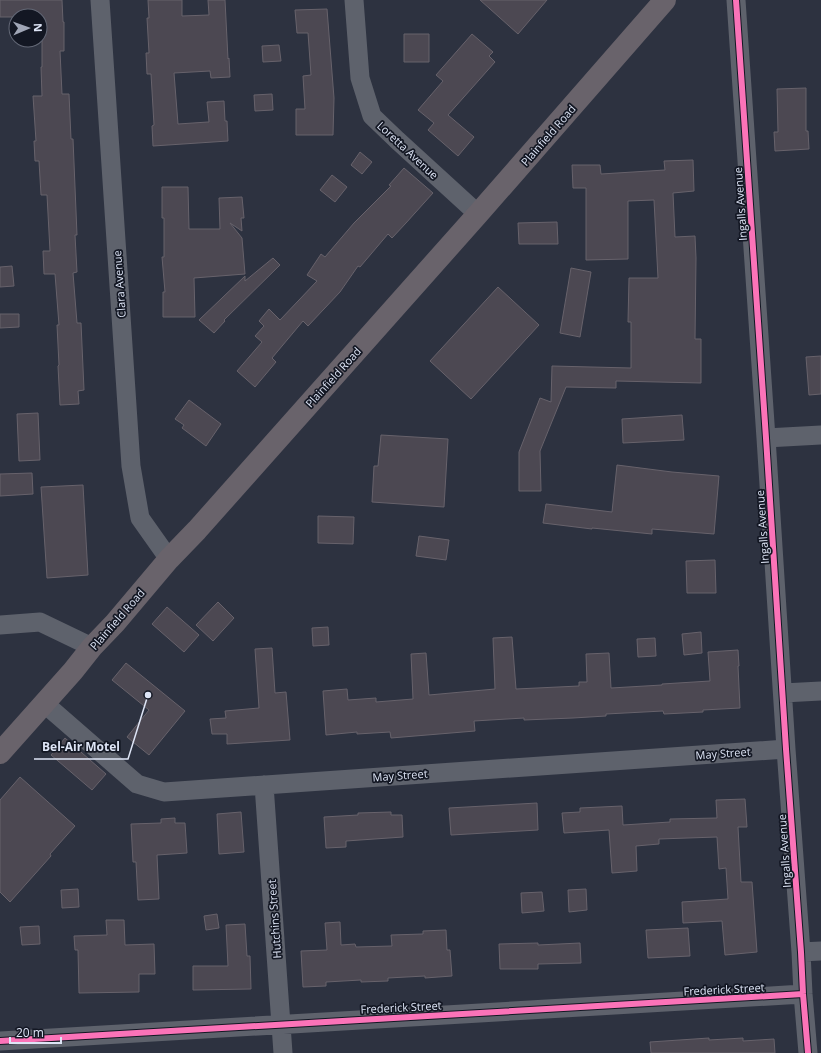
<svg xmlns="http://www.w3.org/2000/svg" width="821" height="1053" font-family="'Open Sans',sans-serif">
	<rect width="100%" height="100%" fill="#2d3240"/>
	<!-- building -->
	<path fill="#4c4852" stroke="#67626b" d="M0 0H62L63 22H64V51H60L62 94H69L71 139H73L77 235H75L77 272 73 273 77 323H81L84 390 78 391 79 404 60 405 58 366 59 365 57 325H59L55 274H44L43 251H50L47 195H41L39 161H35L34 141H36L33 96H42L41 67H42V36H40V16H16V17H0Z
		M148 0H182V16L209 15 208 0H225L228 59 229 58 230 77 211 78 210 71 174 73 178 124 208 122H209L207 102 224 101 225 121H227L228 141 153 146 152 126 154 125 151 74H147L146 53H149L147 18H149Z
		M480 0H547L518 34Z
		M327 9 334 98 333 135H296V109H305L303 76 311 75 308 33H297L295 10Z
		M404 34H429V62H404Z
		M472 34 493 52 489 56 495 62 448 115 474 137 458 156 428 130 434 123 418 110 443 81 436 75Z
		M279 45 281 61 263 62 262 46Z
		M806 88V131H808L809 149 775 151 774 132H778L777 89Z
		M272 94 273 110 255 111 254 95Z
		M360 152 372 162 362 174 351 165Z
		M693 160 694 191 673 193 675 237 695 236 696 258 695 339H701V383L616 381V388L566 387 540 451 541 491H519V452L540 398 551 402 552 366 631 368V322H628L629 278H658L654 200 628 201V259L586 260V188H573L572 165H600L601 174 665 170 664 161Z
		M404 168 433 193 406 223 392 238 388 234 360 267 358 266 340 292 308 326 303 321 272 358 276 362 255 387 237 371 262 342 255 336 264 326 259 321 269 309 280 320 317 281 307 275 321 254 325 257 354 223 391 186 389 185Z
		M332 175 347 187 335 202 320 190Z
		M162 187H188L189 229H220L219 198 242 197 244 218H241L242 231 230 223 242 238 245 274 194 278 195 317H163V292H165L162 257H164V218H162Z
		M557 222 558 244H519L518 223Z
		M273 258 280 265 224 320 225 321 214 333 199 320 245 276V281Z
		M12 266 14 286 0 287V267Z
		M571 268 591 272 580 337 560 333Z
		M498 287 539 325 471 399 430 361Z
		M0 314H19V327L0 328Z
		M821 356V394L809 395 806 357Z
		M189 400 221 424 206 446 182 428 184 425 175 419Z
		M38 413 40 460 19 461 17 414Z
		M682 415 684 440 623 443 622 419Z
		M381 435 448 439 444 507 372 502 374 466H378Z
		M617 465 672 472 719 476 714 534 652 529V534L592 528V529L543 523 546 504 612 512Z
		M32 473 33 494 0 496V474Z
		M83 485 88 575 47 578 41 487Z
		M318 516 354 517 353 544 318 543Z
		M419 536 449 540 446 560 416 556Z
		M715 560 716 593H687L686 561Z
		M218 602 234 618 213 641 196 625Z
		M167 607 199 635 184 652 152 624Z
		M328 627 329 645 313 646 312 628Z
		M701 632 702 653 684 655 682 634Z
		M512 637 516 689 579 686V682H587L586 654 609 653 611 688 662 685V684L710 681 708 652 738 650 739 666H738L740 708 703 710V712L664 714 663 711 606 714V716L573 718 524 720V718L474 721 475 731 391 738 390 732 357 734V732L326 735 323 691 347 689 348 700 376 698V702L413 699 411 654 426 653 429 695 495 689 493 638Z
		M655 638 656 656 638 657 637 639Z
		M272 648 275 693 286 692 290 740 227 744V734H212L210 719 226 718 225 711 259 708 255 649Z
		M126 663 185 711 149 755 127 737 149 710 112 680Z
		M65 738 106 774 92 790 51 755Z
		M20 777 75 826 50 854 51 856 10 902 0 892V800Z
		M745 799 747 827H738L741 882H752L757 952 725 955 722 921 683 923 682 902 728 899 726 868 719 869 717 837 659 839V844L636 846 637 871 612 873 609 830 564 833 562 813 580 812V808L622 806 623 825 670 822V819L717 818 716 800Z
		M537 803 538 830 451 835 449 808Z
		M241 812 244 852 219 854 217 814Z
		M391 812V815H402L403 837 346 841V847L326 848 324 817 358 815V813Z
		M175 818V823H185L187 853 157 855 159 899 138 900 136 862H133L131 824 161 823V819Z
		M78 889 79 907 62 908 61 890Z
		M586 889 587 910 569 912 568 890Z
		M542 892 544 911 522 913 521 893Z
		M217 914 219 928 206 930 204 916Z
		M106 920H124L125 945 154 944 155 974H139V992L79 993 78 950H75L74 936 107 935Z
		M340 922 341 945 355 944 356 947 392 946 391 935 423 934V931L446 930 447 950H450L452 976 425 978V976L388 978V981L361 982V980L326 982V986L303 987 301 951 327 950 325 923Z
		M245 924 247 956H250L251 989 193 990V966H228L226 925Z
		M39 926 40 944 22 945 20 927Z
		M688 928 690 956 648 958 646 930Z
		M538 943V945L580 943 581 963 538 964V969H500L499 944Z
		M709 1038V1040L743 1038V1041L774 1039 775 1053H651L650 1042Z"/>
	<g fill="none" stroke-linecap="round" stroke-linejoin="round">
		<!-- minor -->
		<path stroke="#5e626c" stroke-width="19" d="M100 0 131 466 140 518 169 559
			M354 0 360 78 372 116 397 140 478 214
			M736 0 766 438 786 749 801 952 803 994 808 1053
			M766 438 821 435
			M0 625 40 622 92 647
			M783 693 821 691
			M45 704 137 784 164 792 786 749
			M264 785 283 1053
			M801 952 821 951
			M0 1041 803 994"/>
		<!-- major -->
		<path stroke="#69636b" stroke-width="22" d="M0 753 73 671 92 647 115 623 169 559 197 530 478 214 665 0"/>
		<!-- cycleway casing -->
		<g stroke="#131723" stroke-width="8">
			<path id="cycleway" d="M736 0 766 438 786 749 801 952 803 994 808 1053
				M0 1041 803 994"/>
		</g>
		<!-- cycleway -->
		<use href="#cycleway" stroke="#fb73b8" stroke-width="6"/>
	</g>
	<g text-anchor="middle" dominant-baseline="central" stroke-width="3.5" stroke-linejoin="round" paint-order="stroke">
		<!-- street labels -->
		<g font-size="11" fill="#dee5f6" stroke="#131723">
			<text transform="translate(548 135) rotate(-49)">Plainfield Road</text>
			<text transform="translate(408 150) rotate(43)">Loretta Avenue</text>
			<text transform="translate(740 204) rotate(-94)">Ingalls Avenue</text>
			<text transform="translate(119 284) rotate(-94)">Clara Avenue</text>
			<text transform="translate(333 377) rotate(-48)">Plainfield Road</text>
			<text transform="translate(762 527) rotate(-94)">Ingalls Avenue</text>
			<text transform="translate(117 619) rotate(-49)">Plainfield Road</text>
			<text transform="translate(723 753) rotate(-4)">May Street</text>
			<text transform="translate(400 775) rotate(-4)">May Street</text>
			<text transform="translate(784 851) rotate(-94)">Ingalls Avenue</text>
			<text transform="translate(274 919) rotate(-94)">Hutchins Street</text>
			<text transform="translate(724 989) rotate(-3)">Frederick Street</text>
			<text transform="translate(401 1007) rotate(-3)">Frederick Street</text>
		</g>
	</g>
	<!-- callouts -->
	<path fill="none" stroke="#dee5f6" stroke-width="1.5" d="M148 695L128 759H34"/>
	<circle fill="#dee5f6" stroke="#131723" stroke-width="1.5" cx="148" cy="695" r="4"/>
	<g font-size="12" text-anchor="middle" font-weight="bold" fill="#dee5f6" stroke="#131723" stroke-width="3.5" stroke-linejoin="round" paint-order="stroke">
		<text x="81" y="751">Bel-Air Motel</text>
	</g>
	<!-- north arrow -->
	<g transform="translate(28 28) rotate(88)"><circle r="19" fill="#131723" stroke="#646977"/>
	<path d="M0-3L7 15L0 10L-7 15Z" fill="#a0a6b6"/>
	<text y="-6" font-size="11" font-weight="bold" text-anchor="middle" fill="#dee5f6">N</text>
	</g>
	<!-- scale -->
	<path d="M10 1037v6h51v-6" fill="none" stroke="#dee5f6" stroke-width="2"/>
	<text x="16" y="1037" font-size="12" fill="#dee5f6" stroke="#131723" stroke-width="3" paint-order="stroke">20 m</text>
</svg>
